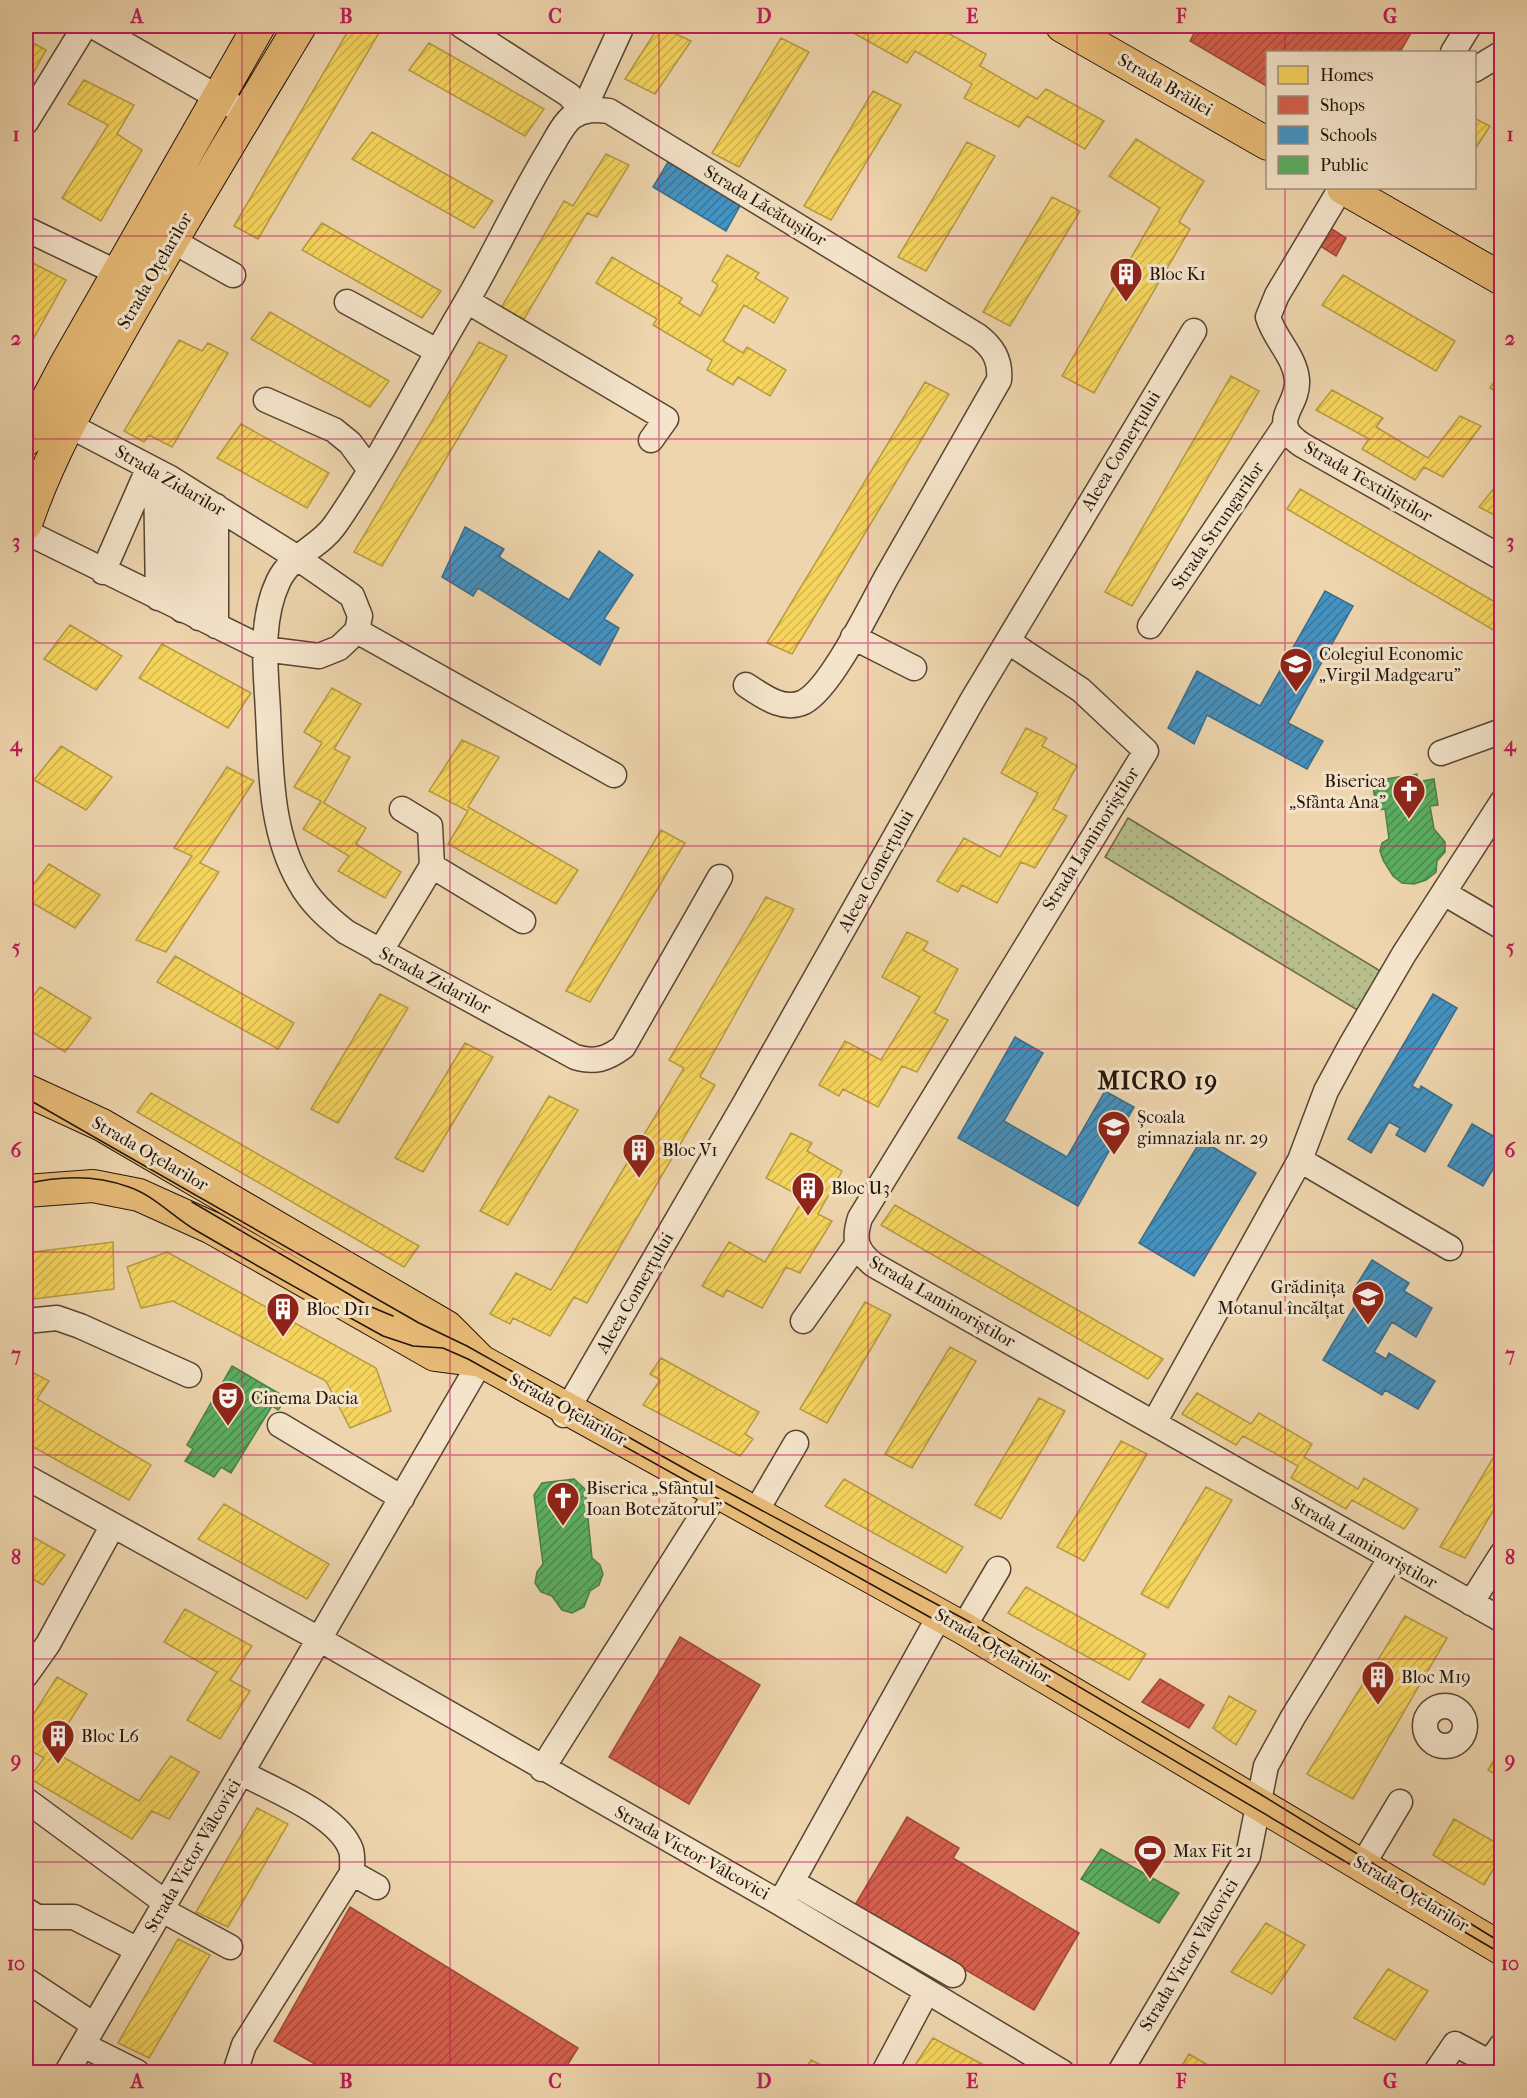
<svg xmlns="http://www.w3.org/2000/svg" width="1527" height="2098" font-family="'IM FELL French Canon',serif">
	<defs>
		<pattern id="park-dots" width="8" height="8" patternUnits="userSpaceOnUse" patternTransform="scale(1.5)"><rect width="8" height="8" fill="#b7bd8b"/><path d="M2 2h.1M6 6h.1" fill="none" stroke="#9da277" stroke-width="1.8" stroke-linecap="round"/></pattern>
		<pattern id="homes-hatch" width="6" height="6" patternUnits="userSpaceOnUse" patternTransform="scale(1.5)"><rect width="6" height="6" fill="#f6d55c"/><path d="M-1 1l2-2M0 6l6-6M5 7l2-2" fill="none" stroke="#d3b64f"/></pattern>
		<pattern id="shops-hatch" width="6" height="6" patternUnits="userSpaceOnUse" patternTransform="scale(1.5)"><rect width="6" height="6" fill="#d6604d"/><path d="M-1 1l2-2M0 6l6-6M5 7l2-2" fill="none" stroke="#ad4e3e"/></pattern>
		<pattern id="schools-hatch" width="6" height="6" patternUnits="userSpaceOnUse" patternTransform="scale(1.5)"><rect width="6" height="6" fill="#4393c3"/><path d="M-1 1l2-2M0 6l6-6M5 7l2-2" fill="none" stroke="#38779d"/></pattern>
		<pattern id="public-hatch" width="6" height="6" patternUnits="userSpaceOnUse" patternTransform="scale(1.5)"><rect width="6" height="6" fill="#5aae61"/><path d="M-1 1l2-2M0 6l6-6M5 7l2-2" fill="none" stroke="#4a8c4e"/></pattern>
	</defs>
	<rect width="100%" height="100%" fill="#eed5ad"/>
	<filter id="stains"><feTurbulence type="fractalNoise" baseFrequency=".00333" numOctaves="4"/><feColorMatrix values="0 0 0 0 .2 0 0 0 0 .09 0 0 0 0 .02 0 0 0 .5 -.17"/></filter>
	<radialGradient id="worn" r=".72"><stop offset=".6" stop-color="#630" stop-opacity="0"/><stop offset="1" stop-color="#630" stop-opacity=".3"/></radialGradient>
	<!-- park -->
	<path fill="url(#park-dots)" stroke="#6d694a" stroke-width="1.5" d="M1128 818 1382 972 1359 1011 1105 857Z"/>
	<!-- homes -->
	<path fill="url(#homes-hatch)" stroke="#b79b43" stroke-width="1.5" d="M351 26H383L258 239 234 226Z
		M659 26 691 41 655 94 625 79Z
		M854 26H910L925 34 931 26H935L986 54 980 66 1037 99 1046 89 1104 121 1085 149 1027 116 1019 127 964 98 972 84 915 51 907 63 850 31Z
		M781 38 809 52 739 167 712 153Z
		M26 39 46 50 26 86Z
		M429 43 544 109 525 136 409 70Z
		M84 80 134 105 117 134 142 150 101 221 62 198 108 125 68 104Z
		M873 91 901 105 831 220 804 206Z
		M1502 114V133L1493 128Z
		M1474 118 1490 126 1474 151Z
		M372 132 493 201 474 228 352 159Z
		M1136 139 1204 181 1179 222 1190 229 1094 393 1062 376 1160 208 1109 176Z
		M967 142 995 156 926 271 898 257Z
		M606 154 629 165 597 217 587 213 524 319 501 308 564 201 573 206Z
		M1052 197 1080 211 1010 326 983 312Z
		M322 223 441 291 422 318 302 250Z
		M727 255 759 273 755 278 788 298 774 323 744 305 723 341 743 353 747 347 786 370 770 396 738 377 733 385 707 370 712 360 653 325 657 319 596 283 612 257 682 298 679 303 700 316 718 285 712 281Z
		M27 260 66 280 26 352V262Z
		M1343 275 1455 341 1436 371 1322 305Z
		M270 312 389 381 370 407 251 339Z
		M179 340 202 351 208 343 228 353 172 447 149 435 144 442 124 431Z
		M479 342 507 356 382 566 354 552Z
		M1502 370V395L1490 388Z
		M1231 376 1259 391 1132 606 1105 592Z
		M925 382 949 394 792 654 767 643Z
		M1332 390 1383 418 1376 427 1428 458 1460 416 1481 426 1443 477 1424 467 1415 480 1362 449 1369 439 1316 410Z
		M241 424 329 473 307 508 217 458Z
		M1495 487 1502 491V519L1479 507Z
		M1300 489 1502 606V635L1287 509Z
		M70 625 122 656 96 690 44 659Z
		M162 644 251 693 228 728 139 678Z
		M332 688 361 704 334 749 350 757 324 803 366 828 356 844 401 872 385 898 338 871 349 856 303 829 321 801 294 787 322 743 304 732Z
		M1026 728 1047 738 1042 746 1077 766 1053 809 1067 816 1035 868 1021 862 997 903 962 885 958 892 937 881 964 838 1000 857 1038 793 1001 773Z
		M462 740 499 757 468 807 578 870 556 904 448 844 468 811 429 791Z
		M61 746 112 777 86 810 34 780Z
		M227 767 254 781 200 863 219 872 166 952 136 940 192 856 174 848Z
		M661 830 685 843 590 1002 566 991Z
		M49 864 100 895 75 928 26 899V894Z
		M766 897 794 909 700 1077 715 1085 587 1303 574 1297 550 1336 513 1318 510 1324 490 1314 516 1273 551 1290 684 1068 669 1060Z
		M907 932 928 942 923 950 958 969 934 1013 948 1020 917 1072 902 1066 878 1107 843 1089 839 1096 819 1085 845 1041 881 1060 920 997 882 977Z
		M175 956 294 1023 278 1049 157 982Z
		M40 987 91 1018 65 1052 26 1028V1006Z
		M380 994 408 1008 338 1123 311 1109Z
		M465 1043 493 1057 423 1172 395 1158Z
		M151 1093 419 1246 404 1267 137 1112Z
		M549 1096 578 1110 508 1225 480 1211Z
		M791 1133 812 1143 807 1151 842 1171 818 1214 832 1221 800 1273 786 1267 762 1308 727 1290 723 1297 702 1286 729 1242 765 1262 804 1198 766 1178Z
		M895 1205 1163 1359 1148 1379 881 1225Z
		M1502 1227V1246L1493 1242Z
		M113 1242 114 1289 26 1300V1253Z
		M167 1252 376 1368 391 1411 350 1428 326 1381 173 1301 141 1308 127 1267Z
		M865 1302 891 1315 827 1423 800 1409Z
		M950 1347 976 1361 912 1468 885 1454Z
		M661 1358 759 1412 745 1434 753 1439 740 1456 643 1405 660 1380 650 1374Z
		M26 1369 49 1381 37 1399 151 1465 129 1500 26 1443V1427L34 1415 26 1411Z
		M1197 1393 1251 1424 1259 1413 1312 1444 1304 1457 1358 1489 1364 1478 1418 1509 1404 1529 1352 1500 1346 1509 1291 1478 1298 1466 1243 1436 1236 1445 1182 1414Z
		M1039 1398 1065 1411 1001 1519 975 1505Z
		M1121 1441 1147 1454 1084 1561 1057 1547Z
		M1502 1443V1496L1465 1558 1440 1547Z
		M844 1479 963 1547 946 1573 825 1506Z
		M1206 1487 1232 1500 1168 1608 1141 1594Z
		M224 1504 329 1564 307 1599 198 1539Z
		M26 1533 65 1555 43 1585 26 1575Z
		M1026 1587 1146 1654 1129 1680 1008 1613Z
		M185 1609 252 1646 230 1680 250 1691 220 1739 187 1720 217 1672 164 1642Z
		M1405 1616 1447 1638 1353 1799 1307 1774Z
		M57 1677 87 1694 51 1750 139 1801 171 1756 199 1772 169 1819 152 1811 132 1839 29 1778 44 1758 26 1748V1726Z
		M1229 1696 1256 1711 1236 1745 1213 1728Z
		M1502 1746V1778L1488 1770Z
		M257 1808 288 1824 228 1927 196 1912Z
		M1454 1819 1502 1846V1854L1484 1885 1433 1855Z
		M1266 1923 1305 1945 1272 1994 1231 1972Z
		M178 1939 210 1955 149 2058 118 2043Z
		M1388 1969 1428 1991 1395 2040 1354 2018Z
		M933 2038 997 2072H921L913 2068Z
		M1189 2054 1220 2072H1178Z
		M811 2060 835 2072H804Z"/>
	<!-- shops -->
	<path fill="url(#shops-hatch)" stroke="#a04a39" stroke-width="1.5" d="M1198 26H1415L1400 52H1268V87L1190 41Z
		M1324 224 1346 238 1336 256 1314 242Z
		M680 1637 760 1685 689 1804 609 1757Z
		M1160 1679 1204 1705 1189 1728 1142 1702Z
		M907 1817 959 1848 953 1858 1079 1933 1034 2010 855 1905Z
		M350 1907 578 2048 563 2072H329L274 2041Z"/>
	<!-- schools -->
	<path fill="url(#schools-hatch)" stroke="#396d8c" stroke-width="1.5" d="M668 162 741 204 726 231 653 187Z
		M465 527 504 549 499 557 569 600 599 551 633 575 604 619 619 628 600 665 478 588 473 596 442 577Z
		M1325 591 1353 606 1288 723 1323 741 1307 769 1207 715 1194 744 1168 728 1197 671 1260 706Z
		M1433 994 1457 1008 1412 1086 1419 1090 1421 1086 1452 1105 1425 1152 1396 1135 1400 1128 1389 1122 1371 1153 1348 1139Z
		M1015 1037 1043 1053 1004 1121 1067 1157 1105 1091 1134 1107 1078 1206 958 1138Z
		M1472 1124 1502 1141V1154L1483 1186 1448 1166Z
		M1201 1140 1256 1173 1194 1276 1139 1243Z
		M1372 1260 1409 1283 1404 1291 1432 1308 1416 1337 1392 1322 1374 1352 1386 1359 1389 1353 1435 1381 1418 1409 1385 1390 1382 1395 1323 1360 1362 1294 1354 1289Z"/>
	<!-- public -->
	<path fill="url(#public-hatch)" stroke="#4a8047" stroke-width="1.5" d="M1417 774 1418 782 1434 779 1438 805 1430 806 1434 829 1445 842V852L1437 861 1436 872 1426 880 1414 884 1402 883 1393 876 1383 860 1380 851 1382 843 1389 839 1385 809 1377 810 1373 787 1386 785 1385 779Z
		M232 1366 287 1398 278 1410 272 1406 231 1473 221 1467 214 1477 185 1461 193 1449 187 1445Z
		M574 1479 585 1489 592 1558 600 1565 603 1574 599 1585 590 1591 584 1607 572 1613 562 1610 552 1596 541 1592 535 1583 537 1572 543 1564 534 1495 542 1483Z
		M1101 1849 1179 1893 1159 1923 1081 1879Z"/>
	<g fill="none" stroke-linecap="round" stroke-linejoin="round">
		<!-- minor casing -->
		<g stroke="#564533" stroke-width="27">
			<path id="minor" d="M93 26 247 114
				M462 26 569 95 583 111 622 26
				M1453 52 1469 26
				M1474 70 1502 53
				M26 122 85 26
				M1341 188 1277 295 1268 317C1275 340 1295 356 1297 380 1299 408 1266 421 1302 445L1502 558
				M26 229 118 273
				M171 240 233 275
				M467 301 666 419 651 440
				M347 302 437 351
				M266 400 334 430 350 443 370 470
				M156 471 158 598
				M176 482 182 610
				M194 493 199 618
				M216 506V626
				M26 532 264 649 319 656 339 648 357 631 360 616 352 596 296 557 170 478 53 417
				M103 572 149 467
				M1150 626 1285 426
				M357 631 614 775
				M853 637 914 668
				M1009 642 1081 690 1146 751 860 1218C853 1240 856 1251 874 1265L1502 1620
				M1441 753 1502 731
				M402 809 430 826 432 866
				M720 877 623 1047C607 1059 595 1063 575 1057L346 932C328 918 311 903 300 883 270 832 271 769 268 712 266 670 259 623 278 582 290 555 319 548 335 525 382 457 419 382 461 311 493 258 518 201 550 149 556 139 563 124 572 117 584 109 595 109 609 111L978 336C994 348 1001 361 999 380 961 446 924 512 886 578 870 607 831 688 804 702 783 712 763 696 746 685
				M1444 893 1502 927
				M380 952 432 866 523 921
				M1300 1160 1450 1248
				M26 1321 57 1318 80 1326 189 1375
				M803 1321 856 1246
				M564 1415 745 1103 973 699 1194 331
				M1154 1423 1300 1160 1326 1091 1352 1043 1404 954 1502 802
				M280 1425 402 1498
				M26 1477 319 1639 780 1903 1062 2072
				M755 1513 796 1443
				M1471 1603 1502 1554
				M963 1628 998 1569
				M26 1675 48 1644 113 1525
				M1425 1726a20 20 0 1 1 40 0a20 20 0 1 1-40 0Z
				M542 1769 717 1492
				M26 1800 166 1903
				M1363 1864 1400 1802
				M352 1873 377 1887
				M792 1882 953 1975
				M780 1903 940 1615
				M26 1910 37 1917H74L138 1950
				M162 1910 230 1947
				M26 1980 94 2025
				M83 2045 137 2072
				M1489 2063 1502 2045
				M67 2072 481 1361
				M235 2072 244 2045 352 1873C352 1865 353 1857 351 1850 339 1815 273 1790 242 1773
				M884 2072 926 1993
				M1120 2072 1248 1856 1266 1766 1293 1717 1390 1559
				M1436 2072 1455 2044 1502 2069"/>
		</g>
		<!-- major casing -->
		<g stroke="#23150a" stroke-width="34">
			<path id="major" d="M1062 26 1268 144
				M1343 188 1502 279
				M26 440 66 364 259 26
				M26 524C49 455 86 392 122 328 179 226 240 126 300 26
				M26 1090 102 1125 447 1327 481 1361 963 1628 1502 1949
				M26 1191 93 1186 139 1195 212 1228 435 1355 481 1361"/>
		</g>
		<!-- minor -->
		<use href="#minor" stroke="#f4e4ca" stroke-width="24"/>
		<!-- major -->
		<use href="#major" stroke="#e7ba76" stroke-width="32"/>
		<!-- tram -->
		<path stroke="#23150a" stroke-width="1.5" d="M26 1098 419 1323 467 1346 694 1474 968 1621 1260 1794 1502 1943
			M26 1184C59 1176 96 1175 129 1187 155 1196 173 1217 197 1231 259 1267 321 1302 383 1336L413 1346 443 1348 468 1359 960 1634 1502 1954
			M192 1202 369 1306 393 1316"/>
	</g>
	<!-- grid -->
	<path fill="none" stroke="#c2185b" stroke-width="1.5" stroke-opacity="0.55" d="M242 26V2072M450 26V2072M659 26V2072M868 26V2072M1077 26V2072M1285 26V52M1285 188V2072M26 236H1502M26 439H1502M26 643H1502M26 846H1502M26 1049H1502M26 1252H1502M26 1455H1502M26 1659H1502M26 1862H1502"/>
	<!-- icons -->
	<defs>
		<g id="building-pin" transform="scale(1.725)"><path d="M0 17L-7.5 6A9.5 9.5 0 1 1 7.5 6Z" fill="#8f2418" stroke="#f4e4ca"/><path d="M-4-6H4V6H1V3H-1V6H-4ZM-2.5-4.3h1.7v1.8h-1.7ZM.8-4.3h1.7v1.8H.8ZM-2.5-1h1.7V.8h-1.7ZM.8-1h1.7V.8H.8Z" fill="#fff"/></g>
		<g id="university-pin" transform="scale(1.725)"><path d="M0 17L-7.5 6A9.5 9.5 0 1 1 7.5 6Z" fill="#8f2418" stroke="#f4e4ca"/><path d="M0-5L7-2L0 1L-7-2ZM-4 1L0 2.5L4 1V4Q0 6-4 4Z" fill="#fff"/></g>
		<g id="church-pin" transform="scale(1.725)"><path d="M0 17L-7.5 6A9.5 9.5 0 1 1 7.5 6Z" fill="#8f2418" stroke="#f4e4ca"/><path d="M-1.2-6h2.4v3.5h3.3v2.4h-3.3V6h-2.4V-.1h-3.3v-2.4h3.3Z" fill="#fff"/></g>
		<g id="school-pin" transform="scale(1.725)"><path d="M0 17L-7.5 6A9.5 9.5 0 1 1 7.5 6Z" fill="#8f2418" stroke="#f4e4ca"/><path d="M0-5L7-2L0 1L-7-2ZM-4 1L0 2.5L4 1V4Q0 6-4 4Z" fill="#fff"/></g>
		<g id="theatre-pin" transform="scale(1.725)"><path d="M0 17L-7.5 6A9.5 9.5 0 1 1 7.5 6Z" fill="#8f2418" stroke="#f4e4ca"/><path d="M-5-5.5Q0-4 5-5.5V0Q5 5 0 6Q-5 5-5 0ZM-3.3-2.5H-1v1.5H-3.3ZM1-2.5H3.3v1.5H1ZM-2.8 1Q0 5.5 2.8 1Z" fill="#fff"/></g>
		<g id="stadium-pin" transform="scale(1.725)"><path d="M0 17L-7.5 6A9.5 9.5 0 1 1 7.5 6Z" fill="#8f2418" stroke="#f4e4ca"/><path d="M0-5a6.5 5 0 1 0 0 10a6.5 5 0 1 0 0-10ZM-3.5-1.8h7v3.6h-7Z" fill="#fff"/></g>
	</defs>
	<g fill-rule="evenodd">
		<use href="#building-pin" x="1126" y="274"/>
		<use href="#university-pin" x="1296" y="664"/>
		<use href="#church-pin" x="1409" y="791"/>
		<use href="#school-pin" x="1114" y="1127"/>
		<use href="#building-pin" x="639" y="1150"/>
		<use href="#building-pin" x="808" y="1188"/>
		<use href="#school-pin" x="1368" y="1297"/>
		<use href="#building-pin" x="283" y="1309"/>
		<use href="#theatre-pin" x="228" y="1398"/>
		<use href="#church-pin" x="563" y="1498"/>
		<use href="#building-pin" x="1378" y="1677"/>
		<use href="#building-pin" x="58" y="1736"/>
		<use href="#stadium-pin" x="1150" y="1851"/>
	</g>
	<g text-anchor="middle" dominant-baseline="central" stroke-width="6" stroke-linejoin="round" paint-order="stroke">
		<!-- street labels -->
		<g font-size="18" fill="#23150a" stroke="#f4e4ca">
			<text transform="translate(1165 85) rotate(30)">Strada Brăilei</text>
			<text transform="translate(765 206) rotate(31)">Strada Lăcătușilor</text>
			<text transform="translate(155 271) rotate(-60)">Strada Oțelarilor</text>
			<text transform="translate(1121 451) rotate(-59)">Aleea Comerțului</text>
			<text transform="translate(170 481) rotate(30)">Strada Zidarilor</text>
			<text transform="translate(1368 482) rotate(30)">Strada Textiliștilor</text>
			<text transform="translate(1218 526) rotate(-56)">Strada Strungarilor</text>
			<text transform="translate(1091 839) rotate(-58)">Strada Laminoriștilor</text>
			<text transform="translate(876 871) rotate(-61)">Aleea Comerțului</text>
			<text transform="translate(435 981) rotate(28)">Strada Zidarilor</text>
			<text transform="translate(150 1154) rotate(30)">Strada Oțelarilor</text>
			<text transform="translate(635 1293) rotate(-60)">Aleea Comerțului</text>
			<text transform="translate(942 1302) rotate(30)">Strada Laminoriștilor</text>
			<text transform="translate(568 1410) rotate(29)">Strada Oțelarilor</text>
			<text transform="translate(1364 1543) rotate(30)">Strada Laminoriștilor</text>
			<text transform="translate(993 1646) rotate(30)">Strada Oțelarilor</text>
			<text transform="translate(692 1853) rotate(29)">Strada Victor Vâlcovici</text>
			<text transform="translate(193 1856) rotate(-60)">Strada Victor Vâlcovici</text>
			<text transform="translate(1411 1894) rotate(31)">Strada Oțelarilor</text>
			<text transform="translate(1189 1955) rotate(-59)">Strada Victor Vâlcovici</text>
		</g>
		<!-- poi labels -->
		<g font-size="18" fill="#23150a" stroke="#f4e4ca" text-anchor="start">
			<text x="1149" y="274">Bloc K1</text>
			<text x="1319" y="654">Colegiul Economic<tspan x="1319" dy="21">„Virgil Madgearu"</tspan></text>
			<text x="1386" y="781" text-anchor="end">Biserica<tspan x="1386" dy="21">„Sfânta Ana"</tspan></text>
			<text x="1137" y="1117">Școala<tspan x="1137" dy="21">gimnaziala nr. 29</tspan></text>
			<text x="662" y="1150">Bloc V1</text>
			<text x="831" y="1188">Bloc U3</text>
			<text x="1345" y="1287" text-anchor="end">Grădinița<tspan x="1345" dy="21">Motanul încălțat</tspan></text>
			<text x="306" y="1309">Bloc D11</text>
			<text x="251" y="1398">Cinema Dacia</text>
			<text x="586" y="1488">Biserica „Sfântul<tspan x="586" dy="21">Ioan Botezătorul"</tspan></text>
			<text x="1401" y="1677">Bloc M19</text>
			<text x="81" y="1736">Bloc L6</text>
			<text x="1173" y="1851">Max Fit 21</text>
		</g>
		<!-- district labels -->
		<g font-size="24" font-weight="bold" letter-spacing="1.5" fill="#23150a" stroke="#f4e4ca">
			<text x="1158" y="1081">MICRO 19</text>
		</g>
	</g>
	<!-- margin -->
	<rect width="1527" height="2098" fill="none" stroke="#eed5ad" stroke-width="66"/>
	<!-- legend -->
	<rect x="1266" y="51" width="210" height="138" fill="#f4e4ca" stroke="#a0917d" stroke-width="1.5"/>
	<rect x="1278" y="66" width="30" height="18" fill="#f6d55c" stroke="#a0917d" stroke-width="1.5"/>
	<text x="1320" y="81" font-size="18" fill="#23150a">Homes</text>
	<rect x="1278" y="96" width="30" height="18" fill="#d6604d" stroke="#a0917d" stroke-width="1.5"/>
	<text x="1320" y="111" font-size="18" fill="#23150a">Shops</text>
	<rect x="1278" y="126" width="30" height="18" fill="#4393c3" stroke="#a0917d" stroke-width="1.5"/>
	<text x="1320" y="141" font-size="18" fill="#23150a">Schools</text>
	<rect x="1278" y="156" width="30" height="18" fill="#5aae61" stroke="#a0917d" stroke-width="1.5"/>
	<text x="1320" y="171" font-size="18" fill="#23150a">Public</text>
	<rect x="33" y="33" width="1461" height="2032" fill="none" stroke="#c2185b" stroke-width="2"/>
	<g font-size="20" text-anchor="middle" font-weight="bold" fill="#c2185b">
		<text x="137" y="23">A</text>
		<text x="346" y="23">B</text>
		<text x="555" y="23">C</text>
		<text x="764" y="23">D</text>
		<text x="972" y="23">E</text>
		<text x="1181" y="23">F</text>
		<text x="1390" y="23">G</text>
		<text x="16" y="141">1</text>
		<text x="1510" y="141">1</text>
		<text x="16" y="345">2</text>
		<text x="1510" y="345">2</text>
		<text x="16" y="548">3</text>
		<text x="1510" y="548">3</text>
		<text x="16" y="751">4</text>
		<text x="1510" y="751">4</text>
		<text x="16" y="954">5</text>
		<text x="1510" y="954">5</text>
		<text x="16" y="1157">6</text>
		<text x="1510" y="1157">6</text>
		<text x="16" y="1361">7</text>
		<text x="1510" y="1361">7</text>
		<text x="16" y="1564">8</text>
		<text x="1510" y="1564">8</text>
		<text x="16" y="1767">9</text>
		<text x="1510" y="1767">9</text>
		<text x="16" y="1970">10</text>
		<text x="1510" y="1970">10</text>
		<text x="137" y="2088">A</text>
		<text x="346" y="2088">B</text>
		<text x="555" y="2088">C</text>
		<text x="764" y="2088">D</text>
		<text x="972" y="2088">E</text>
		<text x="1181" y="2088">F</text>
		<text x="1390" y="2088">G</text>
	</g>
	<rect width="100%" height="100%" filter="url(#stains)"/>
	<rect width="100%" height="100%" fill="url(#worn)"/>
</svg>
